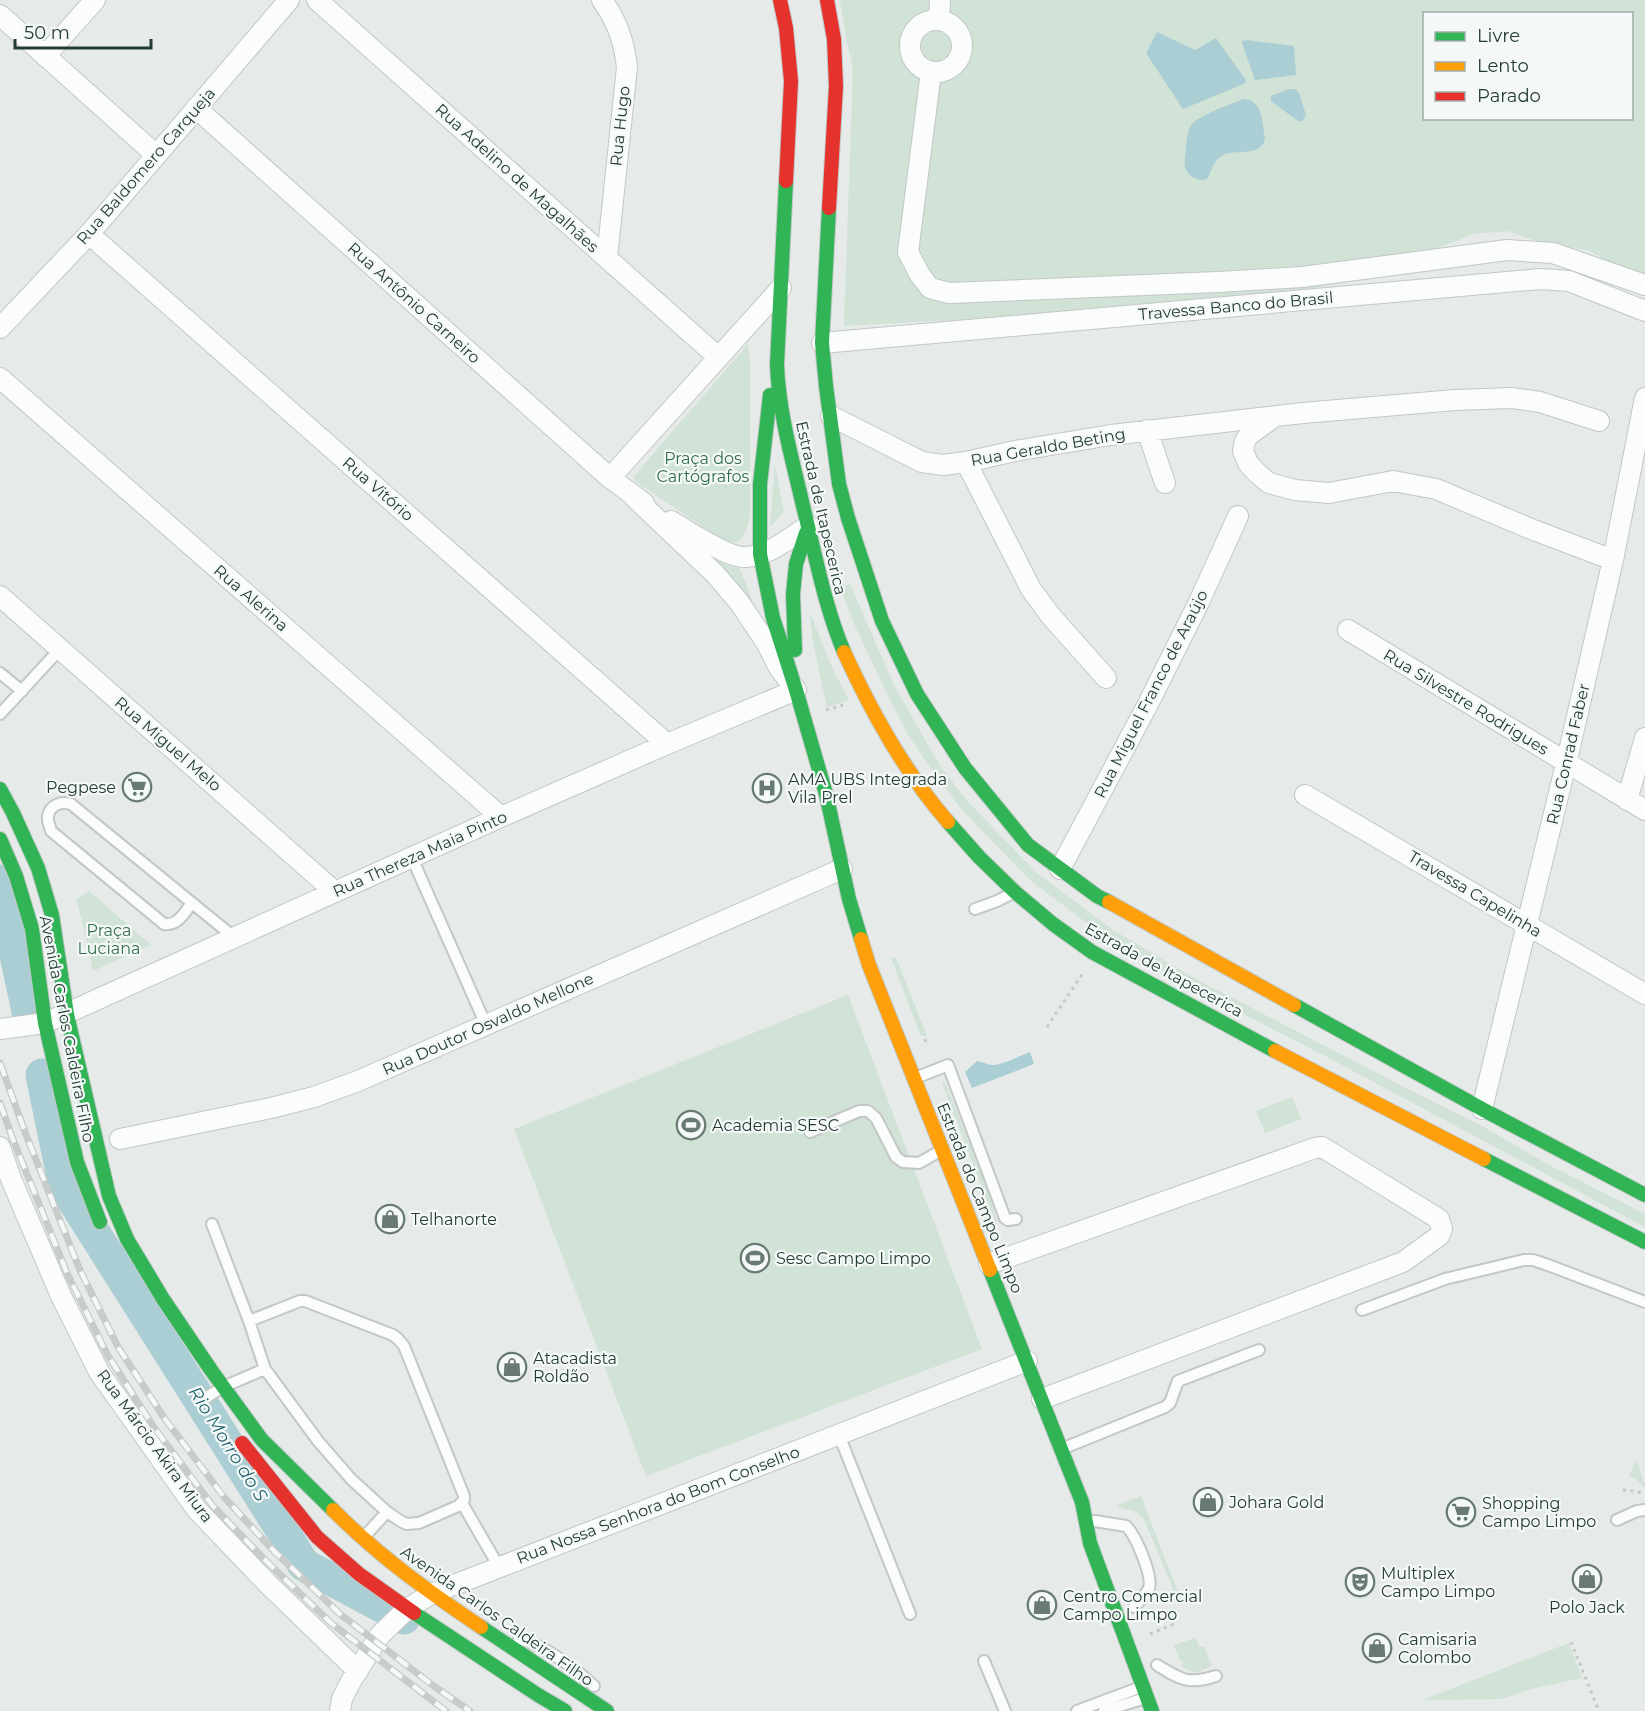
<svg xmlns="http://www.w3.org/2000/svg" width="1645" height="1711" font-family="Montserrat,sans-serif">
	<rect width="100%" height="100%" fill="#e6eae8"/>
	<!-- green -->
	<path fill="#d1e2d6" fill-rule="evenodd" d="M840 0H1645V284L1588 250 1546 244 1507 231 1474 234 1358 279 1242 303 1158 309 844 326 853 68 847 43ZM1424 14H1632V118H1424Z
		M748 344 750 363V517C744 536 743 549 720 538L636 482 634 476Z
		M775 465 784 512 770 527Z
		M688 539 738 564 754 605 744 592Z
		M850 584 894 685 939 764 967 801 1038 874 1113 930 1194 978 1408 1089 1484 1127 1549 1165 1645 1214V1227L1312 1049 1190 987 1108 939 1031 881 961 809 927 763 907 733 887 694 856 628 840 588Z
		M810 613 833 670 849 700 827 707 812 638Z
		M89 891 151 945 93 971 82 920 76 900Z
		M896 957 927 1036H921L917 1026 891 958Z
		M848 995 982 1349 646 1476 514 1129Z
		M942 1082H945L987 1188 998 1223 995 1221 943 1086Z
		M1292 1097 1301 1119 1265 1133 1256 1111Z
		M1636 1460 1645 1484V1488L1636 1479 1629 1476Z
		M1141 1496 1179 1595 1176 1596 1143 1517 1134 1511 1121 1508 1117 1505Z
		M1196 1638 1199 1647H1204L1212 1666 1195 1673 1181 1666 1184 1662 1180 1660 1174 1645Z
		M1569 1643 1582 1678 1531 1689 1501 1699 1422 1700Z"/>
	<!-- water -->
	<path fill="#abced4" d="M1157 32 1195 50 1216 38 1246 80V83L1183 109 1146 53Z
		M1246 40 1294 46 1296 75 1255 80 1242 43V41Z
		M1290 89H1295L1299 93 1306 115 1302 121H1298L1271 101V97L1273 95Z
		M1243 99C1263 99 1262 123 1265 138 1263 157 1236 149 1223 155 1213 160 1212 171 1207 179 1201 181 1198 180 1193 177 1181 170 1185 159 1186 147 1187 139 1187 131 1192 124 1200 115 1231 104 1243 99Z
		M1030 1052 1034 1064 972 1088 965 1072 977 1061C983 1062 986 1064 991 1065 1000 1066 1021 1055 1030 1052Z"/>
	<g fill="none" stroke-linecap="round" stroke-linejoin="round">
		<!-- river -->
		<path stroke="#abced4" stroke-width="33" d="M0 881 28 1011
			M42 1075 65 1187 304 1565 404 1618"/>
		<!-- lane casing -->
		<g stroke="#c3c7c5" stroke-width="14">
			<path id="lane" d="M0 673 22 691
				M0 714 60 649
				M412 858 486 1025
				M192 903C184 913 178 926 164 924L51 831C50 826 47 821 48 816 50 805 61 801 71 804L235 938
				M975 909 997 901 1011 894
				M918 1077 948 1065 1005 1218 1008 1220 1016 1219
				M810 1132 859 1111H868L876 1118 896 1157 903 1162 919 1163 940 1151
				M212 1224 249 1321 265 1369
				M1362 1310 1445 1279 1524 1260H1533L1548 1265 1645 1302
				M207 1397 223 1387 265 1369 318 1441 351 1479 387 1512 402 1522 407 1524 419 1523 458 1506 464 1500V1496L404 1346 398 1339 393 1335 305 1301H300L249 1321
				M839 1435 910 1614
				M1064 1448 1165 1407 1170 1403 1178 1381 1259 1350
				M462 1503 499 1567
				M1617 1520 1637 1511 1645 1510
				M1095 1521 1126 1526C1135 1534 1153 1575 1149 1588 1146 1595 1139 1601 1134 1607
				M363 1538 387 1512
				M519 1639C543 1644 576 1669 594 1686
				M984 1661 1005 1711
				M1157 1665C1181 1680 1189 1685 1216 1676
				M1077 1711 1141 1687
				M1104 1711 1145 1698"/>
		</g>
		<!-- street casing -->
		<g stroke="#c3c7c5" stroke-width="22">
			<path id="street" d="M317 0 718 357
				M602 0C617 21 624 41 627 67L607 258
				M0 15 156 155
				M939 20 940 0
				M910 46a26 26 0 1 1 52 0a26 26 0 1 1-52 0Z
				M45 56 95 0
				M931 72 908 252 920 275 930 288 949 293 1218 282 1302 277 1507 250 1553 253 1645 285
				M196 108 610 478 644 503
				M89 234 667 744
				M0 328 89 234 289 0
				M822 343 1540 279 1569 281 1645 311
				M0 378 501 817
				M831 416 922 462 943 465 966 462 1015 451 1111 435 1303 413 1455 400 1512 398 1540 402 1599 421
				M1274 417 1249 435 1245 441 1243 451 1248 463 1257 473 1269 483 1295 490 1329 493 1393 481 1436 489 1531 529 1613 560
				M1147 430 1165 483
				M966 462 1031 589 1050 615 1106 678
				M610 478 781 288
				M671 521C686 530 730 559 746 557 769 556 789 538 808 526
				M0 596 335 892
				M1348 630 1645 810
				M1305 795 1645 994
				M1627 800 1645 738
				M1060 869 1148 704 1199 602 1238 516
				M0 1029 45 1023 501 817 667 744 796 690 779 668 767 644 739 602 715 574 634 497
				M1482 1109 1566 764 1613 560 1645 398
				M120 1139 271 1108 314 1097 358 1081 842 869
				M0 1147 11 1179 61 1296 99 1372 197 1510 268 1584 358 1671
				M989 1264 1315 1148 1322 1147 1439 1219 1442 1229 1439 1236 1403 1262 1042 1399
				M340 1711 342 1699 351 1681 380 1635 407 1609 431 1594 1027 1361"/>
		</g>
		<!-- fast casing -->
		<g stroke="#c2c9c7" stroke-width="16">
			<path id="fast" d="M786 181 777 365C779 415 793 462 804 510 816 558 825 607 844 652
				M829 208 822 343 826 386 839 484 848 518 882 621 917 694 965 768 1028 845 1097 896 1109 902
				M770 395 760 484V554L773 618 796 690 826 794 849 899 861 939
				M795 650 793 594 796 564 806 533
				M0 789 13 813 38 868 52 915 67 1014 73 1041 109 1196 127 1239 163 1299 211 1370 262 1440 333 1510
				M948 822 979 857 1015 892 1053 924 1092 952 1275 1051
				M0 839 16 876 32 929 45 1023 77 1162 100 1222
				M1294 1005 1482 1109 1645 1195
				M1484 1159 1645 1242
				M990 1270 1082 1502 1090 1543 1152 1711
				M414 1613 538 1695 565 1711
				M481 1627 607 1711"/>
		</g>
		<!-- slow casing -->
		<g stroke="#c2c9c7" stroke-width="16">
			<path id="slow" d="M844 652C872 713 904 771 948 822
				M1109 902 1294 1005
				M861 939 869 965 990 1270
				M1275 1051 1484 1159
				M333 1510C380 1557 426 1590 481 1627"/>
		</g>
		<!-- jam casing -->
		<g stroke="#c2c9c7" stroke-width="16">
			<path id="jam" d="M780 0 786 28 791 81 786 181
				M827 0 834 39 836 86 829 208
				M242 1443 317 1537 359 1574 414 1613"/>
		</g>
		<!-- path -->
		<path stroke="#c2cac6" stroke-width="3" stroke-dasharray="3 4.5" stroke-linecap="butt" d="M826 710 843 705
			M1047 1027 1083 973
			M924 1041 931 1038
			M1623 1490 1635 1491 1645 1494
			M1150 1634 1174 1624
			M1571 1642 1599 1711"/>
		<!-- lane -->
		<use href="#lane" stroke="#fbfcfc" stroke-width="10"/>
		<!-- street -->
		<use href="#street" stroke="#fbfcfc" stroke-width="20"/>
		<!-- fast -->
		<use href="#fast" stroke="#30b455" stroke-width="14"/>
		<!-- slow -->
		<use href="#slow" stroke="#ff9f0a" stroke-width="14"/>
		<!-- jam -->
		<use href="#jam" stroke="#e5322d" stroke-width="14"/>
		<!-- rail casing -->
		<g stroke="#c7cbca" stroke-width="7">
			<path id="rail" d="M0 1063 25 1132 79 1268 118 1347 165 1419 224 1497 274 1551 340 1614 435 1687 470 1711
				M0 1103 12 1137 67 1273 107 1354 153 1426 213 1506 264 1559 331 1623 446 1711"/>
		</g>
		<!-- rail -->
		<use href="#rail" stroke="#f4f9f7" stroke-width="4.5" stroke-dasharray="14" stroke-linecap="butt"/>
	</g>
	<!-- icons -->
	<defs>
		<g id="supermarket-ring" transform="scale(1.5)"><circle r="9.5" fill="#f4f9f7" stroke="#697974" stroke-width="1.5"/><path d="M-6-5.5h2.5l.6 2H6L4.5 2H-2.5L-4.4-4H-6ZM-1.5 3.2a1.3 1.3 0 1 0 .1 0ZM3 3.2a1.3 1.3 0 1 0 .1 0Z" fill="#697974"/></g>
		<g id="hospital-ring" transform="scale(1.5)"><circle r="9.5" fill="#f4f9f7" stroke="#697974" stroke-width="1.5"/><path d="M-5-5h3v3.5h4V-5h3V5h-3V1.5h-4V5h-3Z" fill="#697974"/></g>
		<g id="stadium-ring" transform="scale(1.5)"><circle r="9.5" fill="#f4f9f7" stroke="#697974" stroke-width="1.5"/><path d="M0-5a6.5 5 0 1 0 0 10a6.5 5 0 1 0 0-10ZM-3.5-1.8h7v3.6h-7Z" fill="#697974"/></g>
		<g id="shop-ring" transform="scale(1.5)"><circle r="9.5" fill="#f4f9f7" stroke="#697974" stroke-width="1.5"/><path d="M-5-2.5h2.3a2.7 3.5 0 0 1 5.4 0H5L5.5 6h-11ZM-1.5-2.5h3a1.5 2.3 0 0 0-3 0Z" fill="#697974"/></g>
		<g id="theatre-ring" transform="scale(1.5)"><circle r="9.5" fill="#f4f9f7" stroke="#697974" stroke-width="1.5"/><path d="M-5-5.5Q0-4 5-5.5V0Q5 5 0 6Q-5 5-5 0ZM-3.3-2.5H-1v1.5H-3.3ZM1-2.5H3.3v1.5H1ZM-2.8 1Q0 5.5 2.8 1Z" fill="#697974"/></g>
	</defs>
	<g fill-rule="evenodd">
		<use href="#supermarket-ring" x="137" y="787"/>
		<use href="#hospital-ring" x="767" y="788"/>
		<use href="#stadium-ring" x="691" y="1125"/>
		<use href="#shop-ring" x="390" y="1219"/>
		<use href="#stadium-ring" x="755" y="1258"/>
		<use href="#shop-ring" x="512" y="1367"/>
		<use href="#shop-ring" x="1208" y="1502"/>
		<use href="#supermarket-ring" x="1461" y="1512"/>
		<use href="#shop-ring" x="1587" y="1579"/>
		<use href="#theatre-ring" x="1360" y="1582"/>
		<use href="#shop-ring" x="1042" y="1605"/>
		<use href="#shop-ring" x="1377" y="1648"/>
	</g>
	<g text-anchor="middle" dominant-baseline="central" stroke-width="4.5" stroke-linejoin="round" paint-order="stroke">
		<!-- street labels -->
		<g font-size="16" fill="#253c36" stroke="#f4f9f7">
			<text transform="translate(620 126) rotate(-84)">Rua Hugo</text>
			<text transform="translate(146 166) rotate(-49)">Rua Baldomero Carqueja</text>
			<text transform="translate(517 178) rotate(42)">Rua Adelino de Magalhães</text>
			<text transform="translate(414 303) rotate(42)">Rua Antônio Carneiro</text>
			<text transform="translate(1236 306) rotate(-5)">Travessa Banco do Brasil</text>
			<text transform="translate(1048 447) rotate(-10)">Rua Geraldo Beting</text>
			<text transform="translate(378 489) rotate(41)">Rua Vitório</text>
			<text transform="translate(821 508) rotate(77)">Estrada de Itapecerica</text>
			<text transform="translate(251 598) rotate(41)">Rua Alerina</text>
			<text transform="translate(1151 694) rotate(-63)">Rua Miguel Franco de Araújo</text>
			<text transform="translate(1466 702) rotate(31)">Rua Silvestre Rodrigues</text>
			<text transform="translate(168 744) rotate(41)">Rua Miguel Melo</text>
			<text transform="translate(1568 754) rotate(-77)">Rua Conrad Faber</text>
			<text transform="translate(420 854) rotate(-24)">Rua Thereza Maia Pinto</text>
			<text transform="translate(1475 894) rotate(31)">Travessa Capelinha</text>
			<text transform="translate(1164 970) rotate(29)">Estrada de Itapecerica</text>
			<text transform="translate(488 1024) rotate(-24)">Rua Doutor Osvaldo Mellone</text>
			<text transform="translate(67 1029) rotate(79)">Avenida Carlos Caldeira Filho</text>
			<text transform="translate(980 1198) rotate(68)">Estrada do Campo Limpo</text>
			<text transform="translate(155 1446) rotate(54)">Rua Márcio Akira Miura</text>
			<text transform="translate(658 1505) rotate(-21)">Rua Nossa Senhora do Bom Conselho</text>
			<text transform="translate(497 1616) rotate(35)">Avenida Carlos Caldeira Filho</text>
		</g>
		<!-- park labels -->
		<g font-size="16" fill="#346f4b" stroke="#f4f9f7">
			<text x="703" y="458">Praça dos<tspan x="703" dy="18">Cartógrafos</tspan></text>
			<text x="109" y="930">Praça<tspan x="109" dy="18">Luciana</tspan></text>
		</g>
		<!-- poi labels -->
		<g font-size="16" fill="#253c36" stroke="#f4f9f7" text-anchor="start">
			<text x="788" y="779">AMA UBS Integrada<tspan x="788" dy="18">Vila Prel</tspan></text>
			<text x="116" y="787" text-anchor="end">Pegpese</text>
			<text x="712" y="1125">Academia SESC</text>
			<text x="411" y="1219">Telhanorte</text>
			<text x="776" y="1258">Sesc Campo Limpo</text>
			<text x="533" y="1358">Atacadista<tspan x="533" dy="18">Roldão</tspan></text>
			<text x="1229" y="1502">Johara Gold</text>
			<text x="1482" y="1503">Shopping<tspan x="1482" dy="18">Campo Limpo</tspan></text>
			<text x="1381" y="1573">Multiplex<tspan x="1381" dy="18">Campo Limpo</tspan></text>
			<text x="1063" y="1596">Centro Comercial<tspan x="1063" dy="18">Campo Limpo</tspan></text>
			<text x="1587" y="1607" text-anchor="middle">Polo Jack</text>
			<text x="1398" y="1639">Camisaria<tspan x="1398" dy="18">Colombo</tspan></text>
		</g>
		<!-- water labels -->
		<g font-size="18" font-style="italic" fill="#256572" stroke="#f4f9f7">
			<text transform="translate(228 1444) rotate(58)">Rio Morro do S</text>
		</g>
	</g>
	<!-- legend -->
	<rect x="1423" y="12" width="210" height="108" fill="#f4f9f7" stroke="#a1adaa" stroke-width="1.5"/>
	<rect x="1435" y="32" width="30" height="9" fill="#30b455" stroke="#a1adaa" stroke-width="1.5"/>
	<text x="1477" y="42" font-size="18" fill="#253c36">Livre</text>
	<rect x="1435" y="62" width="30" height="9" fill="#ff9f0a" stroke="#a1adaa" stroke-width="1.5"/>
	<text x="1477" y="72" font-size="18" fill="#253c36">Lento</text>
	<rect x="1435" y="92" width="30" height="9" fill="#e5322d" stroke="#a1adaa" stroke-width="1.5"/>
	<text x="1477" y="102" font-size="18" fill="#253c36">Parado</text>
	<!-- scale -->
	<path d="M15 39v9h136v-9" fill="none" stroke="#253c36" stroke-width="3"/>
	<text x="24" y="39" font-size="18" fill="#253c36" stroke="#f4f9f7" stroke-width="4.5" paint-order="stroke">50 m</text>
</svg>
